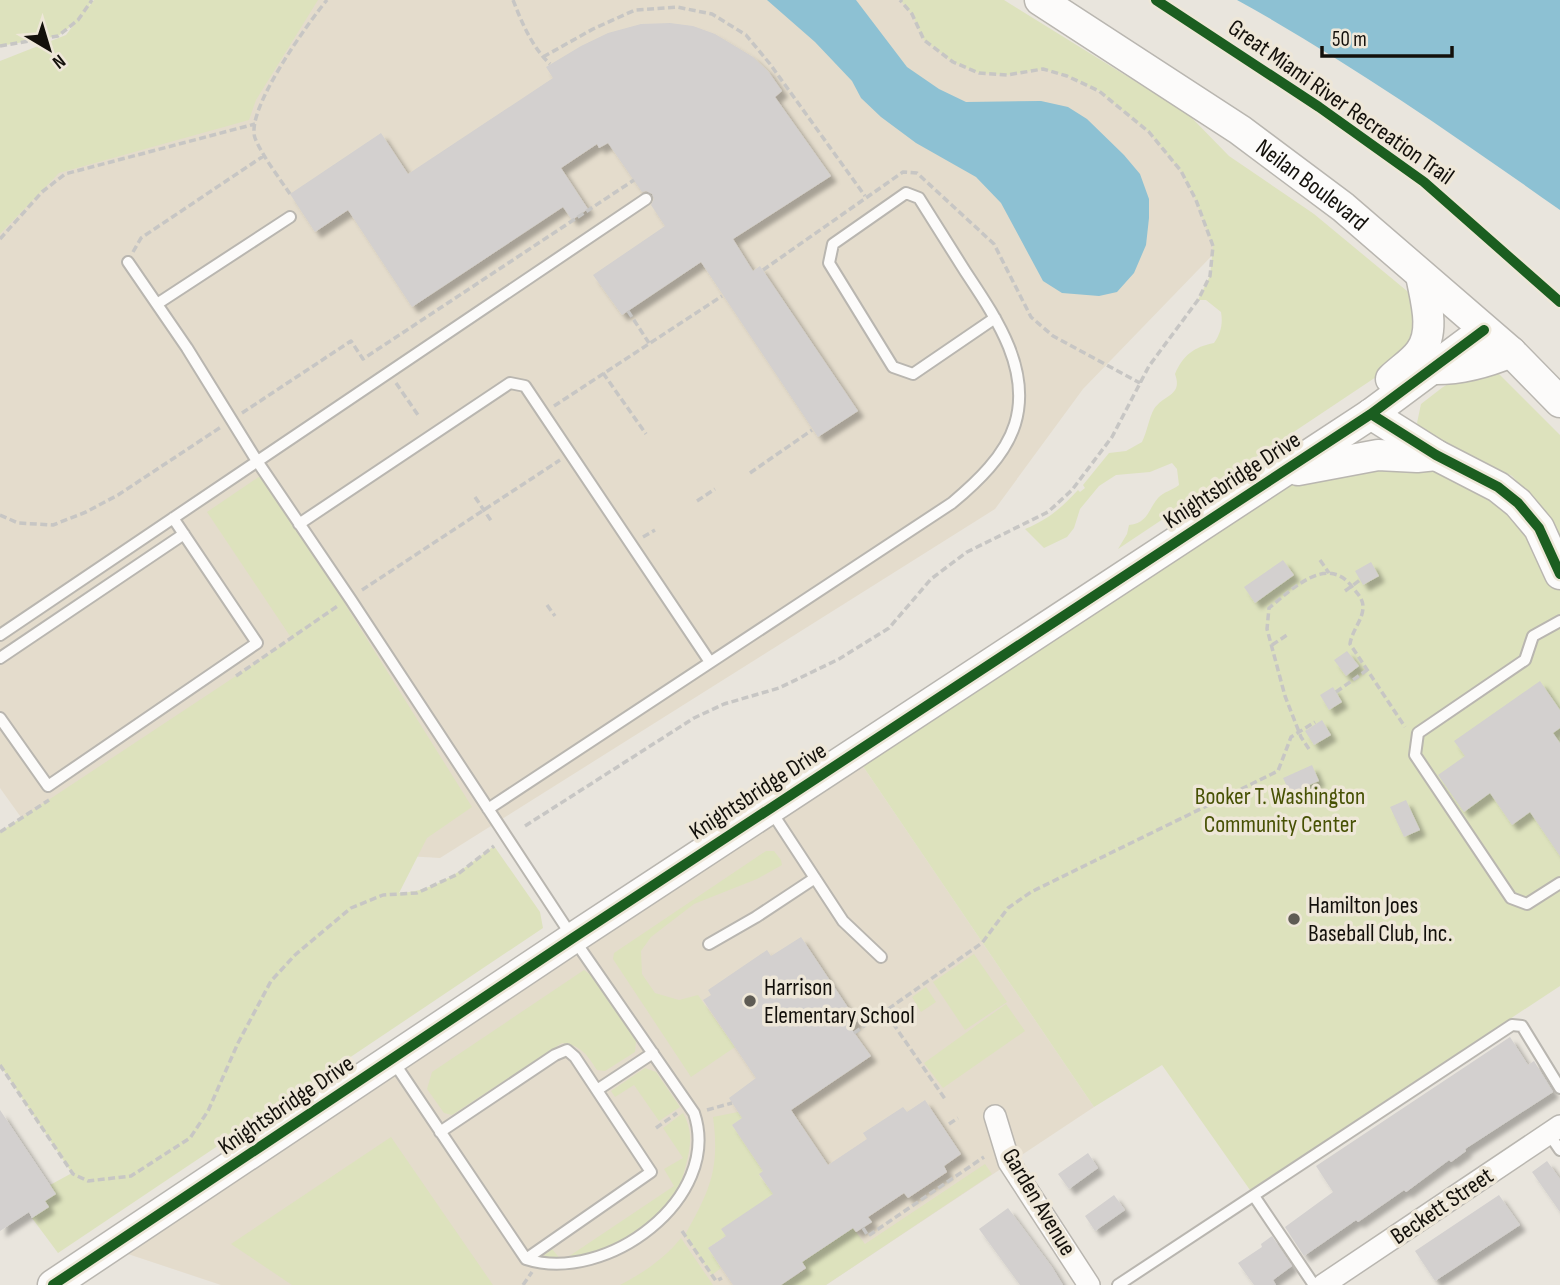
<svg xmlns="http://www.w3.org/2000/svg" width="1560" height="1285" font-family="'Sofia Sans Condensed',sans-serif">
	<defs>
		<filter id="shadow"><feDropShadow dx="6" dy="6" stdDeviation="2" flood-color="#0004"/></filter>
	</defs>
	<rect width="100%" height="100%" fill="#e9e5dd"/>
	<!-- built -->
	<path fill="#e4dccc" d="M223 0H942L1192 146 1258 208 1083 389 995 509 440 858 33 834 0 788V168Z
		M854 753 1094 1107 826 1285H221L110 1248Z"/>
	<!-- green -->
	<path fill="#dde2bd" d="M0 0H92L87 9 94 0H318L256 100 249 120 59 173 0 234V61L66 35 75 23 58 36 0 46Z
		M900 0H1004L1188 114 1229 156 1314 214 1407 291 1420 306 1409 355 1118 549 1127 534 1129 525C1148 523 1148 510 1158 498 1163 492 1173 490 1179 485L1177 469 1172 463 1150 472 1116 475 1099 486 1080 509 1074 528 1067 537 1044 548 1025 529C1049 519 1060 509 1078 490L1080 492 1085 488 1083 485 1109 453 1126 451 1142 442C1147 432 1149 418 1154 409 1164 394 1183 396 1175 374 1183 355 1194 347 1214 343 1221 333 1223 324 1221 312L1206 300H1198L1210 276 1213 246 1196 200 1181 171 1149 132 1099 91 1067 76 1043 69 1007 75 979 73 953 62 924 40 912 14Z
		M1474 370 1499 374 1560 435V536L1542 508 1512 476 1449 444 1431 439 1422 432 1417 423 1421 404 1443 387Z
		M1330 463 1473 473 1560 574V986L1250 1190 1162 1065 1094 1107 854 753 1280 473Z
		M266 472 351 600 345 604 472 807 427 838 399 893C436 892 465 868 494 846L540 912 543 928 58 1253 32 1218 45 1201 55 1194 50 1185 72 1173 0 1065V832L292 639 207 512Z
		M766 851H774L781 860 782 865 757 879 694 904 651 937 641 951 642 974 655 993 679 1000 698 995 735 1047 691 1077 613 959 614 953Z
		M974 954 1007 1002 965 1030 933 982Z
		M584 970 592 976 636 1041 635 1052 605 1071 597 1070C588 1056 581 1045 562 1043L452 1115 444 1113 427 1089 432 1072Z
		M926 987 936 1002 921 1012 912 997Z
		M1006 1004 1025 1031 943 1088 924 1063Z
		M645 1068 656 1072 680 1107 659 1121 634 1085 615 1097 611 1091Z
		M738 1112 744 1117 732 1125 763 1171 759 1175 768 1187 772 1184 781 1198 708 1248 721 1268 712 1275 685 1235C710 1190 720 1169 713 1117Z
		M683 1113C693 1131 691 1145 686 1165 679 1191 673 1207 655 1228 637 1250 563 1285 542 1257L552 1249 562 1261 674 1186 664 1169 683 1158 663 1128Z
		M391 1137 493 1285H292L231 1244Z
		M985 1164 992 1174 826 1285H781L806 1269 802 1262 853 1228 865 1244Z
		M681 1238 713 1285H620C643 1273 664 1259 681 1238Z"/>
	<!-- water -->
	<path fill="#8dc1d3" d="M767 0H856L907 67 939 89 966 102 1041 101 1068 107 1087 119 1124 155 1140 174 1149 199V218L1146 245 1134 273 1117 292 1099 296 1062 293 1043 281 1001 203 976 177 916 143 881 117 861 98 852 81 815 42Z
		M1237 0H1560V210C1455 136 1349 62 1237 0Z"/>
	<!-- building -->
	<path fill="#d3d0cf" filter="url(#shadow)" d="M670 23 693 26 715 34 753 57 768 71 782 91 775 97 831 176 733 239 753 271 760 266 858 411 818 437 701 262 622 315 593 275 665 226 651 205 654 199 652 194 646 191 642 192 608 143 599 148 597 144 561 168 588 209 572 220 563 207 412 307 348 210 315 232 290 194 381 133 408 174 553 78 546 67 581 46 608 33 641 24Z
		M1283 560 1294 575 1255 603 1244 587Z
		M1371 562 1379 576 1363 585 1355 571Z
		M1347 651 1359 666 1346 676 1334 660Z
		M1540 681 1560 710V728L1553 733 1560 743V856L1530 812 1512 825 1490 793 1464 812 1438 775 1465 756 1454 741Z
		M1333 687 1342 702 1329 710 1320 695Z
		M1322 720 1331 735 1314 745 1305 731Z
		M1312 765 1319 781 1290 793 1283 778Z
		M1406 800 1420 830 1404 837 1390 807Z
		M801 937 857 1021 850 1027 871 1056 791 1110 828 1165 867 1139 863 1133 903 1107 907 1112 925 1100 961 1154 944 1166 947 1172 908 1198 904 1193 868 1217 872 1222 856 1232 853 1228 802 1262 806 1268 781 1285H733L708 1248 726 1236 721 1229 773 1194 759 1174 763 1171 732 1125 742 1118 729 1098 756 1078 703 1000 711 995 708 990 767 950 771 956Z
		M1510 1037 1528 1065 1534 1061 1553 1092 1465 1149 1466 1151 1451 1162 1449 1160 1406 1192 1404 1190 1358 1222 1356 1220 1304 1256 1285 1227 1333 1192 1316 1166Z
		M0 1110 56 1194 45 1201 49 1207 32 1218 29 1212 0 1231Z
		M1088 1153 1098 1168 1069 1189 1058 1174Z
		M1547 1161 1560 1179V1212L1532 1172Z
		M1114 1195 1125 1210 1095 1231 1085 1216Z
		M1499 1195 1520 1225 1435 1281 1415 1251Z
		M1008 1208 1052 1267 1063 1285H1020L979 1229Z
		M1272 1236 1292 1266 1273 1280 1276 1285H1254L1238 1263 1262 1247 1261 1244Z"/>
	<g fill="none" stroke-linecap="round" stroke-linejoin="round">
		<!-- lane casing -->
		<g stroke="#b9b6b0" stroke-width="14">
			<path id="lane" d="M128 262 187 348 257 461 351 600 573 938 694 1113C723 1198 606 1285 526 1259L393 1061
				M157 304 290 217
				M299 524 510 383 525 386 710 662
				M1560 621 1533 636 1525 660 1418 733 1415 755 1511 898 1527 904 1560 883
				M0 635 646 199
				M0 658 184 534
				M0 718 48 786 257 643 173 518
				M488 809 952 503C977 482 1005 456 1015 424 1032 368 994 315 965 271 950 247 934 222 919 198L906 193 833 244 829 263 893 367 913 374 995 318
				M771 811 843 921 881 957
				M709 944 756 917 815 878
				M597 1090 653 1053
				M440 1132 555 1055 567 1050 575 1057 651 1172 526 1259
				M1549 1134 1560 1150
				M1254 1196 1314 1285
				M1118 1285 1512 1025 1522 1026 1560 1088"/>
		</g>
		<!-- street casing -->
		<g stroke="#b9b6b0" stroke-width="24">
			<path id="street" d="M995 1116 1009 1162 1089 1285
				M1323 1285 1560 1126"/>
		</g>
		<!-- secondary casing -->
		<g stroke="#b9b6b0" stroke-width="33">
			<g id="secondary">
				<path id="s1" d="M1040 0 1240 130 1343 207 1511 352 1560 402"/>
				<path d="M1432 369C1460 370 1485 363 1511 352"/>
				<path d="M1391 379C1400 370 1413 362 1420 352 1436 331 1425 298 1421 275"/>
				<path d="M1371 414 1436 455 1498 487 1518 503 1539 528 1560 574"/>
				<path d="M1298 470 1378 455 1417 457 1436 455"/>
				<path d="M53 1285 573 938 1371 414 1484 330"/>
			</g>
		</g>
		<!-- path -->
		<path stroke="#c7c6c4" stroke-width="3.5" stroke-dasharray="7 3.5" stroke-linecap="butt" d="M513 0C522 23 532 47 550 64
			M0 46 58 36 78 20 92 0
			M543 57 593 29 635 10 677 7 712 14 746 35 770 64 865 196
			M290 194C280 179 261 154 255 138 245 110 308 23 327 0
			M0 239 42 192 65 174 255 124
			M133 252 141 238 265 155
			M763 270 903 172 917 173 994 244 1031 317 1053 336 1140 383
			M628 311 649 343
			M603 373 646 434
			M396 383 418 415
			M554 406 722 296
			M242 413 351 341 363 359 634 180
			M750 473 812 430
			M475 497 492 522
			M697 501 715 489
			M0 515 18 523 53 525 86 512 118 495 221 427
			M643 537 655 530
			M1320 560 1329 573
			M362 590 560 460
			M1345 591 1360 580
			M547 605 555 616
			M1272 645 1287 635
			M236 676 339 605
			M1336 692 1367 670
			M1309 749 1301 737 1285 696 1267 629 1269 608C1292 589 1328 553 1353 588 1358 594 1363 599 1363 607 1363 620 1352 630 1350 644L1405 727
			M525 826 694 718 724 704 779 688 839 659 889 628 931 579 967 552 1048 512 1072 490 1112 437 1149 366 1198 300 1210 276 1213 246 1196 200 1181 171 1149 132 1099 91 1067 76 1043 69 1007 75 979 73 953 62 924 40 912 14 900 0
			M0 832 49 800
			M881 1006 945 1099
			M854 1033 982 943 1008 908 1031 892 1278 771 1291 737 1315 722
			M0 1065 73 1174 88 1181 131 1176 190 1138 208 1111 238 1043 271 981 295 955 351 908 383 895 417 893 458 874 494 846
			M707 1110 732 1103
			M949 1124 958 1118
			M656 1128 677 1113
			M863 1228 868 1236 984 1157
			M682 1231 716 1281 722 1278
			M523 1285 532 1272"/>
		<!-- lane -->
		<use href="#lane" stroke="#fcfbfa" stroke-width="10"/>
		<!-- street -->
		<use href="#street" stroke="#fcfbfa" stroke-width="21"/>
		<!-- secondary -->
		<use href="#secondary" stroke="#fcfbfa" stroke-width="30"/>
		<!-- cycleway casing -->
		<g stroke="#eee7d8" stroke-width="15">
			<path id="cycleway" d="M1156 0 1319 107 1424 182 1560 302
				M1371 414 1436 455 1498 487 1518 503 1539 528 1560 574
				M53 1285 573 938 1371 414 1484 330"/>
		</g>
		<!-- cycleway -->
		<use href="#cycleway" stroke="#1b5e20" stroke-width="10"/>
	</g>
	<!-- markers -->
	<g fill="#5e5b54" stroke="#eee7d8" stroke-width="2.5">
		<circle cx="1294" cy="919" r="7"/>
		<circle cx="750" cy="1001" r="7"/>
	</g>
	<g text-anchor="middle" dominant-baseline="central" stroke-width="7" stroke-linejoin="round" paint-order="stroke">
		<!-- street labels -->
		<g font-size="24" fill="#13100b" stroke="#eee7d8">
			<text transform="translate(1341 102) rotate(35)">Great Miami River Recreation Trail</text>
			<text stroke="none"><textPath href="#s1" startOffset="329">Neilan Boulevard</textPath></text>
			<text transform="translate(1232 480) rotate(-33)">Knightsbridge Drive</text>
			<text transform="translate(758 791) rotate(-33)">Knightsbridge Drive</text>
			<text transform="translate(286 1105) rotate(-34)">Knightsbridge Drive</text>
			<text transform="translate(1039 1202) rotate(59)">Garden Avenue</text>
			<text transform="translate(1442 1206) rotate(-34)">Beckett Street</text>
		</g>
		<!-- park labels -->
		<g font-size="24" fill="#475104" stroke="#eee7d8">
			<text x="1280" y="796">Booker T. Washington<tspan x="1280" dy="28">Community Center</tspan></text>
		</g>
		<!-- poi labels -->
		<g font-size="24" fill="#13100b" stroke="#eee7d8" text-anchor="start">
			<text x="1308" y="905">Hamilton Joes<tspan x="1308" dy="28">Baseball Club, Inc.</tspan></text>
			<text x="764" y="987">Harrison<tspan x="764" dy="28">Elementary School</tspan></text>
		</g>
	</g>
	<!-- north arrow -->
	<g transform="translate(49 49) rotate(142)" stroke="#eee7d8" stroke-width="5" paint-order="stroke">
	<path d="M0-5L12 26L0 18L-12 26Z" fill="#13100b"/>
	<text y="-10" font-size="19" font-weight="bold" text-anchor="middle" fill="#13100b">N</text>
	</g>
	<!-- scale -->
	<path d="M1322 46v10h130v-10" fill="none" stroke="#13100b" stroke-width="3.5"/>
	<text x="1332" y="46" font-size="21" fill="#13100b" stroke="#eee7d8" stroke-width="5" paint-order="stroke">50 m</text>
</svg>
